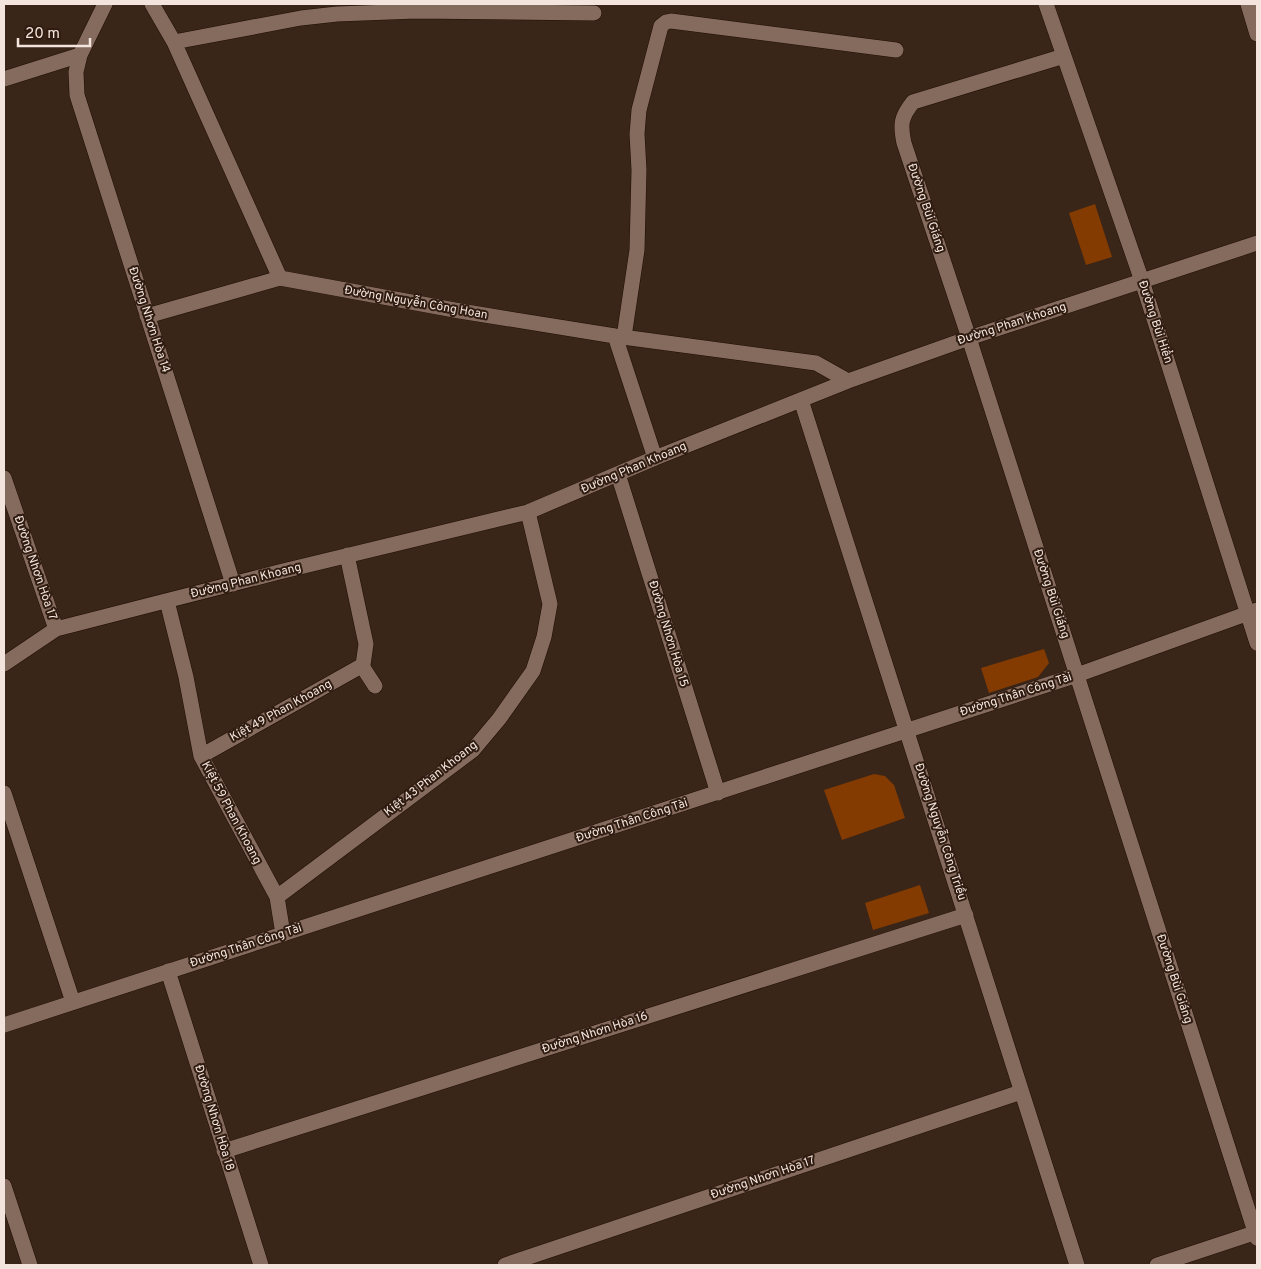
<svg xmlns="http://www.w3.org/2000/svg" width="1261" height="1269" font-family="Overpass,sans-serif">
	<rect width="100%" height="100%" fill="#3a2519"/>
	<!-- building -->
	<path fill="#833b01" d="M1095 204 1112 257 1086 265 1069 213Z
		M1044 649 1049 663 1038 677 989 693 981 668Z
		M874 774 885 776 894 785 905 818 842 840 824 790Z
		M920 885 929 913 873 930 865 903Z"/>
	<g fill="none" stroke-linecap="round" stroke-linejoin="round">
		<!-- minor casing -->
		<g stroke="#200d04" stroke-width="16">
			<path id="minor" d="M105 4 80 55 76 72 77 95 233 584
				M152 4 174 42 280 278 460 311 615 336 816 363 848 381
				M1046 4 1142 281 1257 643
				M1248 4 1257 34
				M174 42 301 18 337 14 416 11 594 13
				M1064 56 913 102C901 117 900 124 904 143L969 338 1257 1238
				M4 79 80 55
				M147 316 280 278
				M615 336 655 458
				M624 337 637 250 639 170 637 134 639 110 661 26 666 22 671 21 896 50
				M801 400 1077 1265
				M618 474 718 793
				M4 478 56 629
				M167 601 186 677 201 756 277 897 283 934
				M4 664 56 629 279 572 528 512 655 458 848 381 969 338 1257 243
				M362 666 375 686
				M201 756 363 665 366 644 347 555
				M4 793 73 1002
				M277 897 473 750 499 719 533 671 544 637 550 604 528 512
				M168 971 261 1265
				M4 1025 1077 675 1257 610
				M224 1151 966 915
				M4 1186 30 1265
				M505 1265 1021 1092
				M1157 1265 1257 1232"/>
		</g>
		<!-- minor -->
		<use href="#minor" stroke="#846b5e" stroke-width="15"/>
	</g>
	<g text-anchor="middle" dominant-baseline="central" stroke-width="4" stroke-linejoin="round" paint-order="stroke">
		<!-- street labels -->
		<g font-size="12" fill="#f3e5dd" stroke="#2f1b10">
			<text transform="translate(926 208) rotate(71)">Đường Bùi Giáng</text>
			<text transform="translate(416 303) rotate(10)">Đường Nguyễn Công Hoan</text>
			<text transform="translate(149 320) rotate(72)">Đường Nhơn Hòa 14</text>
			<text transform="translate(1155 322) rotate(72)">Đường Bùi Hiển</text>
			<text transform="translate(1012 324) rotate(-18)">Đường Phan Khoang</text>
			<text transform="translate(634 468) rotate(-23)">Đường Phan Khoang</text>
			<text transform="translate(35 568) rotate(71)">Đường Nhơn Hòa 17</text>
			<text transform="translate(246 581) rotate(-14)">Đường Phan Khoang</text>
			<text transform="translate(1051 594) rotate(72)">Đường Bùi Giáng</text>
			<text transform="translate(668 634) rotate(73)">Đường Nhơn Hòa 15</text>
			<text transform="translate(1016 695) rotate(-18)">Đường Thân Công Tài</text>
			<text transform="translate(281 711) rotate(-29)">Kiệt 49 Phan Khoang</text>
			<text transform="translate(431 779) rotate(-38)">Kiệt 43 Phan Khoang</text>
			<text transform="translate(231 813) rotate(62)">Kiệt 59 Phan Khoang</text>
			<text transform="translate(632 821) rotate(-18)">Đường Thân Công Tài</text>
			<text transform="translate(940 832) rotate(72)">Đường Nguyễn Công Triều</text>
			<text transform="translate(246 946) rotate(-18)">Đường Thân Công Tài</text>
			<text transform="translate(1174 979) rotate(72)">Đường Bùi Giáng</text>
			<text transform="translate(595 1033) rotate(-18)">Đường Nhơn Hòa 16</text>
			<text transform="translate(214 1118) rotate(73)">Đường Nhơn Hòa 18</text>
			<text transform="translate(763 1178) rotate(-19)">Đường Nhơn Hòa 17</text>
		</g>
	</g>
	<!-- border -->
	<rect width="1261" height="1269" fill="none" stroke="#f3e5dd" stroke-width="10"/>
	<!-- scale -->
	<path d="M18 38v8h72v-8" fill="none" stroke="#f3e5dd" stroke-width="2.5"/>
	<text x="25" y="38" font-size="15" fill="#f3e5dd" stroke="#2f1b10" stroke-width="4" paint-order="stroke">20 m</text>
</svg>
